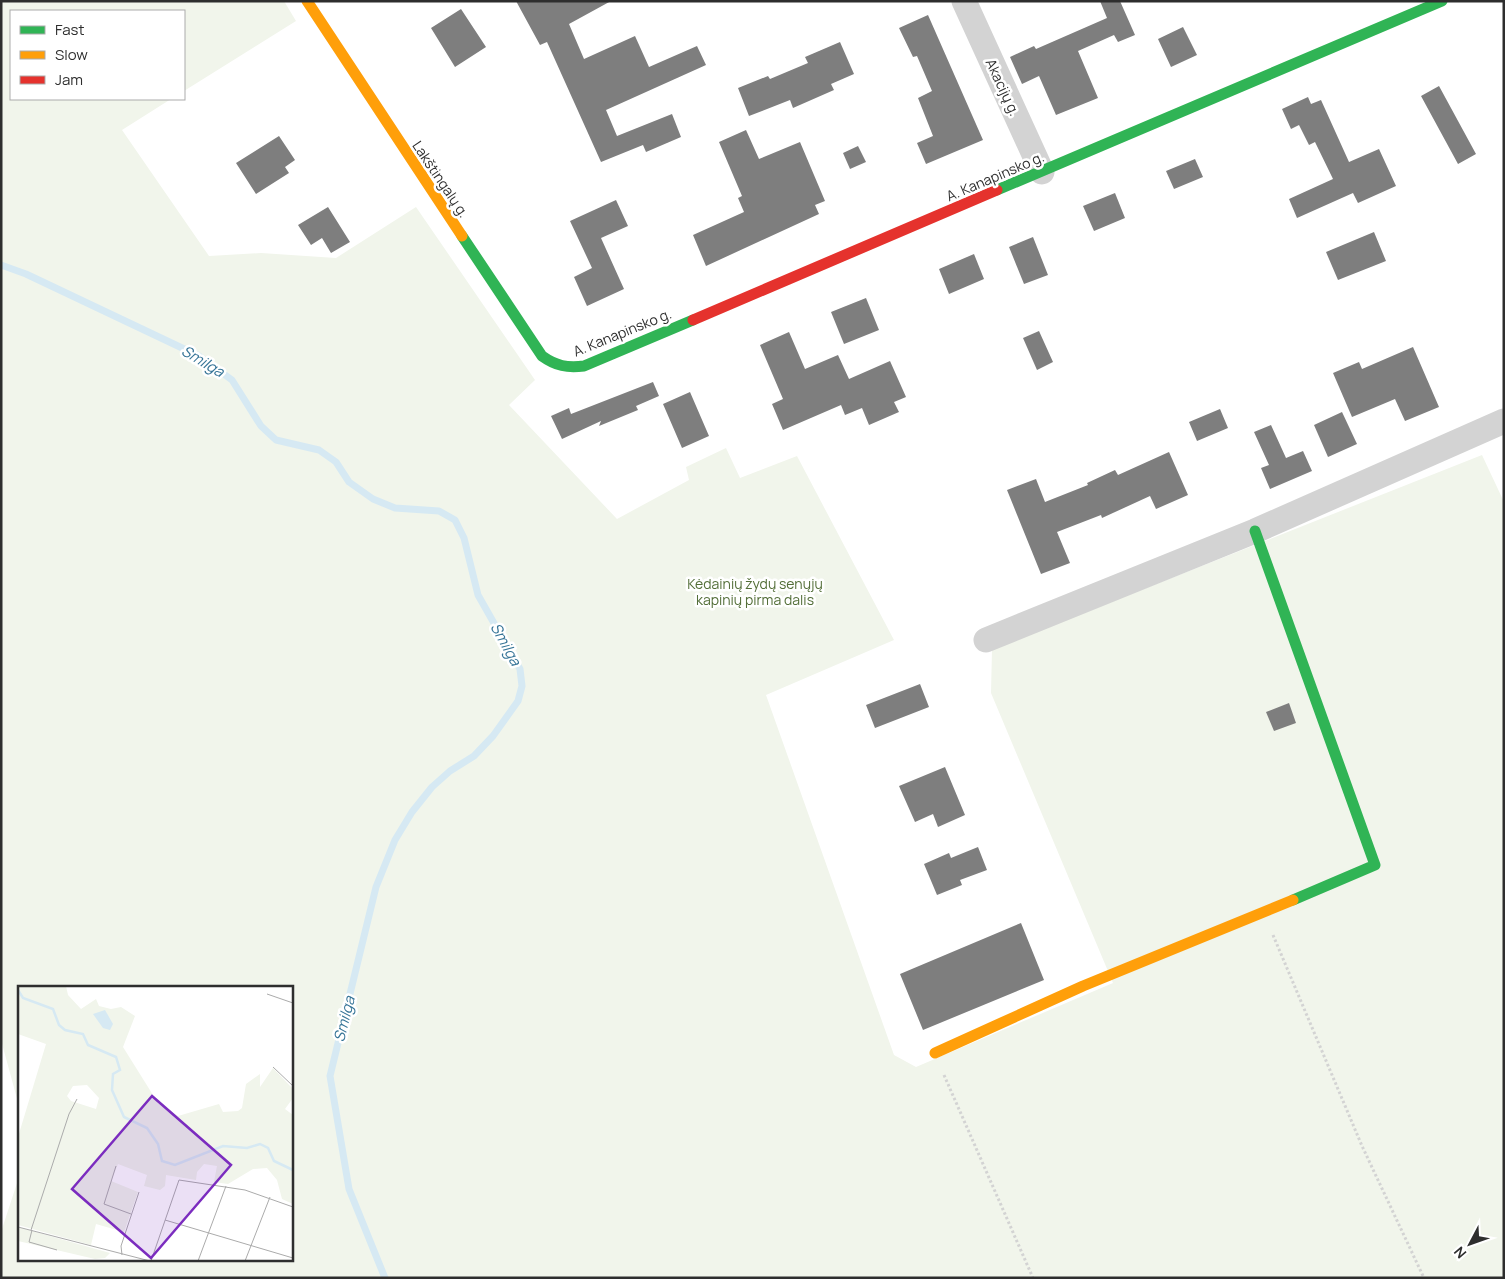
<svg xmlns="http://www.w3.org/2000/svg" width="1505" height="1279" font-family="Manrope,sans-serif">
	<rect width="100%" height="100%" fill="#fff"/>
	<!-- green -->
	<path fill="#f1f5eb" d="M1 1H284L296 21 184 91V11H11V99H171L122 130 209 256 261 253 336 258 416 207 535 380 509 405 617 519 689 480 686 467 726 448 740 478 797 456 894 640 766 695 894 1055 916 1067 1113 983 991 693 992 649 1482 455 1504 502V1278H1V1232L19 1177V1260H291V988H19V1106L1 1040Z"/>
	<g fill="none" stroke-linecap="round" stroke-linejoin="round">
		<!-- stream -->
		<path stroke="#d6e9f3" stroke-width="7" d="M1 265 26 274 199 356 232 380 261 426 276 440 319 450 336 462 349 482 373 499 395 508 439 511 455 520 464 538 478 595 520 669 522 686 518 701 493 736 474 756 450 771 432 787 412 812 395 840 376 887 330 1076 349 1189 385 1278"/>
	</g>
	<!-- building -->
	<path fill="#7e7e7e" d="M516 1H611L569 24 584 59 635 36 649 67 697 46 706 65 606 110 617 136 672 114 681 137 646 152 643 145 601 162 547 42 540 45Z
		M1100 1H1120L1135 35 1118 42 1114 35 1078 51 1098 98 1056 115 1039 76 1022 84 1010 57 1034 46 1036 49 1107 18Z
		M461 9 486 47 455 67 431 28Z
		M928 15 983 140 926 164 917 143 933 136 918 98 932 91 917 56 913 57 899 28Z
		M1183 27 1197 55 1171 67 1158 39Z
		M840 42 854 74 831 84 834 90 793 108 790 100 749 116 738 88 768 76 770 79 808 63 805 57Z
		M1439 86 1476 154 1458 164 1421 96Z
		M1308 97 1311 104 1321 100 1349 162 1379 149 1396 186 1358 203 1353 193 1297 218 1289 199 1333 179 1315 142 1309 145 1299 125 1291 129 1282 109Z
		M746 130 759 159 800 142 825 201 815 205 819 214 706 266 693 235 744 212 738 198 742 196 719 142Z
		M279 136 295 160 285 167 289 173 256 194 236 163Z
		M858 146 866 162 850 169 843 153Z
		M1195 159 1203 177 1174 189 1166 171Z
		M1115 193 1125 218 1094 231 1083 206Z
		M616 200 628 226 601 238 624 289 587 306 574 277 592 268 570 221Z
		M328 207 350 242 331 253 322 238 311 245 298 225Z
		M1374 232 1386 261 1338 280 1326 252Z
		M1033 237 1048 275 1024 284 1009 247Z
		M974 254 984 279 949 294 939 269Z
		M866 298 879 330 844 344 831 312Z
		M1039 331 1053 362 1037 370 1023 338Z
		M789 332 805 369 838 355 849 379 890 361 906 397 894 402 899 412 869 425 862 408 845 415 841 405 783 430 772 404 783 399 760 345Z
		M1413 347 1439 407 1405 421 1395 399 1352 417 1333 373 1359 362 1362 369Z
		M653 382 659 396 636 406 638 410 599 426 601 421 562 439 551 416 569 408 571 414Z
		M690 392 709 436 682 448 663 404Z
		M1220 409 1228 428 1197 441 1189 422Z
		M1342 412 1357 444 1328 457 1314 425Z
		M1271 425 1286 458 1303 451 1312 471 1270 489 1261 468 1269 465 1254 432Z
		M1169 452 1188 495 1156 509 1150 496 1102 518 1101 515 1057 532 1070 563 1041 574 1007 490 1036 479 1045 502 1088 485 1087 483 1115 470 1118 475Z
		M920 684 929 707 875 728 866 705Z
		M1289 703 1296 723 1274 731 1266 712Z
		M945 767 965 815 938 827 933 814 915 822 899 786Z
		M978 847 987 870 960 880 962 885 937 895 924 864 949 853 951 858Z
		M1021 923 1044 980 923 1030 900 974Z"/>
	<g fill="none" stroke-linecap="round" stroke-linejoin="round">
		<!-- path -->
		<path stroke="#d3d3d3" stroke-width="3" stroke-dasharray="2.5 2.5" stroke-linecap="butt" d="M1273 935 1362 1146 1424 1278
			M944 1075 1033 1278"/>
		<!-- street -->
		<path stroke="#d3d3d3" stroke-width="25" d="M964 1 1042 172
			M986 640 1255 531 1504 421"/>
		<!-- fast -->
		<path stroke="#30b455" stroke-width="11" d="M997 190 1442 1
			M462 236 542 356C556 366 567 368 584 366L693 320
			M1255 531 1375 865 1293 900"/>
		<!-- slow -->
		<path stroke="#ff9f0a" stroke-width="11" d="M307 1 462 236
			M935 1053 1083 986 1293 900"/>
		<!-- jam -->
		<path stroke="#e5322d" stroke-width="11" d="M693 320 997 190"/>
	</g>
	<g text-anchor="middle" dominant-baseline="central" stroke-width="5" stroke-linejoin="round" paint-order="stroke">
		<!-- street labels -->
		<g font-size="14" fill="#2e2e2e" stroke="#fff">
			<text transform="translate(1003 87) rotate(65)">Akacijų g.</text>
			<text transform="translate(995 176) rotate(-23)">A. Kanapinsko g.</text>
			<text transform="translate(441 179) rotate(56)">Lakštingalų g.</text>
			<text transform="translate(622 332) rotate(-22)">A. Kanapinsko g.</text>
		</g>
		<!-- park labels -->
		<g font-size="14" fill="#536e38" stroke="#fff">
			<text x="755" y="583">Kėdainių žydų senųjų<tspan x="755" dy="16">kapinių pirma dalis</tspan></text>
		</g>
		<!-- water labels -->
		<g font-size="15" font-style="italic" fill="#367497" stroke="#fff">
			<text transform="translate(203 361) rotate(31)">Smilga</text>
			<text transform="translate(506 644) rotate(61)">Smilga</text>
			<text transform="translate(344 1019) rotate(-76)">Smilga</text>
		</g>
	</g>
	<!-- overview -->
	<g transform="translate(18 986)">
		<rect width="275" height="275" fill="#fff"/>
		<path d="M0 0H48L50 9 63 23 78 13 81 20 93 23 103 21 117 30 105 61 140 117 160 130 201 118 205 126 220 125 224 122 228 98 242 88V101L255 82 275 103V112L267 123 275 129V218L264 213 259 194 249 182 235 183 210 198 196 196 199 180 186 178 179 186 178 194 148 189 147 200 142 204 126 200 129 189 100 178 93 195 120 206 106 246 78 238 73 259 0 239V151L28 58 0 48ZM69 99 81 112 78 123 53 115 49 110 55 100ZM0 241 92 267 87 272 77 273 0 255Z" fill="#f1f5eb" fill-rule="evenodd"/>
		<path d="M87 24 95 38 92 44 85 42 75 28Z" fill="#d6e9f3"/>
		<path fill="none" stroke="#d6e9f3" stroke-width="2.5" d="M0 4 5 12 35 23 41 39 47 44 65 48 70 59 98 71 102 84 95 88 94 104 106 131 129 142 140 158 144 175 157 179 205 160 229 162 242 158 250 162 256 175 275 184"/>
		<path fill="none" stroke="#ababab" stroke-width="1" d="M249 8 275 17M255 81 275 100M98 180 86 218 113 228M147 234 275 272M0 241 132 275M13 244 51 128 59 113M14 244 11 256 39 264M104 269 103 260 121 206M133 275 161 194 227 204 275 221M180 275 208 200M227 275 252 211"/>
		<path fill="#7b2cbf" fill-opacity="0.15" stroke="#7b2cbf" stroke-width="2.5" d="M134 110 213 179 133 272 54 203Z"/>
		<rect width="275" height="275" fill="none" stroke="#2e2e2e" stroke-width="2.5"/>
	</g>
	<!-- border -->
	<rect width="1505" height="1279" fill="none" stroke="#2e2e2e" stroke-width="5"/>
	<!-- legend -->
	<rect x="10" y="10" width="175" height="90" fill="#ffffff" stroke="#ababab"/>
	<rect x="20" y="26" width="25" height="8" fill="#30b455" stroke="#ababab"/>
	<text x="55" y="35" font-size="15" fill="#2e2e2e">Fast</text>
	<rect x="20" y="51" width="25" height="8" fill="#ff9f0a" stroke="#ababab"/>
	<text x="55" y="60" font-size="15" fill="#2e2e2e">Slow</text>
	<rect x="20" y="76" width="25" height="8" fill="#e5322d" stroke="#ababab"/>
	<text x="55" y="85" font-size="15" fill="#2e2e2e">Jam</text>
	<!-- north arrow -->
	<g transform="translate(1470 1244) rotate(229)" stroke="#ffffff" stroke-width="4" paint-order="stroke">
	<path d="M0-4L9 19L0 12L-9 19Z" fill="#2e2e2e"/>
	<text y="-8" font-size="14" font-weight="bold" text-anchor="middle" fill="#2e2e2e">N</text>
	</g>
</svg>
